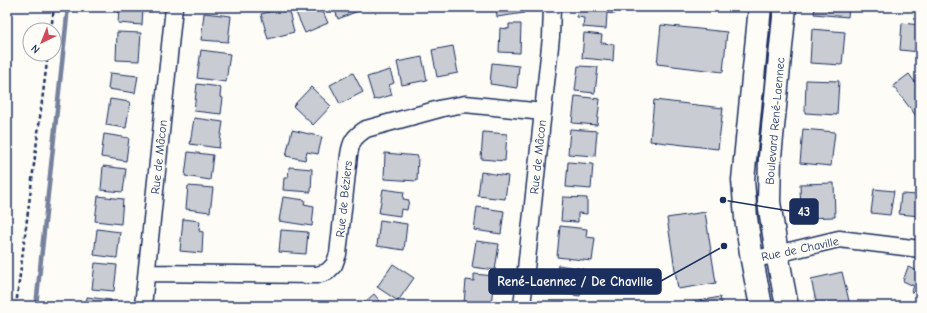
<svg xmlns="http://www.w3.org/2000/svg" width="927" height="313" font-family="'Comic Neue',sans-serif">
	<rect width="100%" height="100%" fill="#fdfcf7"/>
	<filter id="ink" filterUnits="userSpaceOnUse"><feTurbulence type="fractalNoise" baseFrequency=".025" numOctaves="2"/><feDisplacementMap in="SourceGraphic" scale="8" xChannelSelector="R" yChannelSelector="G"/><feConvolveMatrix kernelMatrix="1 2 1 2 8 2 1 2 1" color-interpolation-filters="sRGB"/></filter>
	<g filter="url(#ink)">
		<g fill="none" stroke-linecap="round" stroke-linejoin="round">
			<!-- stream -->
			<path stroke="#76819c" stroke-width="4.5" d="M36 306 68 7"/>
		</g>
		<!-- building -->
		<path fill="#c9ccd3" stroke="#1b2f5e" d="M119 7H143L142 25 118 23Z
			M288 7 294 32 268 39 261 14Z
			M296 7H321L328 23 305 33 294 8Z
			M334 7H356L358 11 338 19Z
			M496 7H523L524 13 497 17Z
			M578 7H615V14L607 13 606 29 583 27 584 18 577 17Z
			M815 7H849L848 17 814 14Z
			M204 13 231 16 228 42 201 40Z
			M902 23 920 25V52L900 50Z
			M509 24H521L520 53 499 52 500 28 509 29Z
			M661 25 727 32 723 72 657 64Z
			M812 29 845 32 842 65 810 63Z
			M117 32 141 33 139 61 116 60Z
			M584 33 602 35 601 43 614 44 613 61 582 58Z
			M453 46 458 73 437 77 432 50Z
			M201 50 230 54 226 82 197 78Z
			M422 57 427 80 402 85 397 62Z
			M492 63 519 66 517 88 490 84Z
			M578 66 598 67 595 93 575 91Z
			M390 70 394 83 389 85 392 95 374 100 367 77Z
			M110 73 138 76 135 93 108 89Z
			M353 73 363 92 340 104 330 85Z
			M909 74 920 89V121L893 86Z
			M806 80 839 81 837 115 805 113Z
			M197 84 221 87 220 97 223 98 221 114 194 111Z
			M311 87 331 106 313 125 293 106Z
			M575 96 600 99 597 125 572 123Z
			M110 99 130 102 126 128 106 125Z
			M654 100 723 108 718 149 650 141Z
			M194 118 223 122 219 148 190 144Z
			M570 129 597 131 595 156 568 154Z
			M803 129 835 132 831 166 800 163Z
			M292 130 322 137 318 154 307 152 305 160 286 156Z
			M483 132 507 134 505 161 481 159Z
			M104 134 129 138 126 161 101 157Z
			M188 152 213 155 210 180 185 176Z
			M385 153 418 156 417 181 384 179Z
			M568 162 593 164 591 189 566 187Z
			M103 166 126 169 123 192 101 190Z
			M289 167 312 169 311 192 283 190 284 178H288Z
			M481 172 508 176 505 199 478 196Z
			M834 183 835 217 801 218 800 184Z
			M188 186 213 188 210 212 186 209Z
			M383 189 404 192 403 199 409 200 407 210 401 209 400 216 379 213Z
			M874 189 894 191 890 215 871 213Z
			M901 194 920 195V216L899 214Z
			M98 196 123 199 121 224 95 221Z
			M283 197 305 200 304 204 314 206 312 226 279 221Z
			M563 197 587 198V214L578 213V222L561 221Z
			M477 207 504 211 501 234 474 230Z
			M705 212 716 283 678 289 667 218Z
			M183 219 200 221 199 231 203 232 202 253 180 251Z
			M380 220 407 224 404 250 377 246Z
			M560 226 587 229 586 237 595 238 592 261 557 257Z
			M97 229 120 232 117 258 94 255Z
			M281 230 308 232 306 254 279 252Z
			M476 241 499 244 495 270 472 267Z
			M95 263 117 265 114 291 92 289Z
			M393 264 414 278 398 301 377 287Z
			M558 265 583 269 580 296 554 292Z
			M908 267 920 272V295L911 292 914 286 903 281Z
			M842 272 850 305 843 306H817L811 279Z
			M474 274 494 276 491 306 464 303 466 280 474 281Z
			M374 294 384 306H360Z
			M87 297 111 300 110 306H86Z
			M720 297 722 306H685V304Z"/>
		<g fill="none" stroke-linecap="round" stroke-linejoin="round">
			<!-- street casing -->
			<g stroke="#1b2f5e" stroke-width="19">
				<path id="street" d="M752 260 839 239 920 249
					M147 273 317 275 327 272 334 265 338 254 349 155C351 141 354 137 366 129L443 108 465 104 543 112
					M143 306 174 7
					M522 306 551 37 552 7"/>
			</g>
			<!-- secondary casing -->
			<g stroke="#1b2f5e" stroke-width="25">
				<path id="secondary" d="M760 7 743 180 746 218 752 260 761 306
					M785 7 770 157 769 202 777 254 787 306"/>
			</g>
			<!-- path -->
			<path stroke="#1b2f5e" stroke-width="2.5" stroke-dasharray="4 3" stroke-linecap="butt" d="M51 30 54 7
				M16 306 48 54"/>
			<!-- street -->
			<use href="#street" stroke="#fdfcf7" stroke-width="16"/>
			<!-- secondary -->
			<use href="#secondary" stroke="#fdfcf7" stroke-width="22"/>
		</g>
	</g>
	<g text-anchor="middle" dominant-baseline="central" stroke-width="3" stroke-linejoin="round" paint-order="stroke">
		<!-- street labels -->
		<g font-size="12" fill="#1b2f5e" stroke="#fdfcf7">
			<text transform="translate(775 121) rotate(-85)">Boulevard René-Laennec</text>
			<text transform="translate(159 157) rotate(-84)">Rue de Mâcon</text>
			<text transform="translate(538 157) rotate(-84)">Rue de Mâcon</text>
			<text transform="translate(344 199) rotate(-84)">Rue de Béziers</text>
			<text transform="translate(800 249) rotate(-12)">Rue de Chaville</text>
		</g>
	</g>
	<!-- callouts -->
	<path fill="none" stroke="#1b2f5e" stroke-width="1.5" d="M723 200L790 211M724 246L661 281"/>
	<g fill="#1b2f5e" stroke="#fdfcf7" stroke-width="1.5">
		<circle cx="723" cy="200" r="4"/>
		<circle cx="724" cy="246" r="4"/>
	</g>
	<g fill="#1b2f5e" stroke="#1b2f5e" stroke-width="1.5">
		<rect x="790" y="199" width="28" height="25" rx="4"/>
		<rect x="489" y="269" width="172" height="25" rx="4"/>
	</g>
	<g font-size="13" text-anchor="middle" font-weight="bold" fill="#fff">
		<text x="804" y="216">43</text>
		<text x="575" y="286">René-Laennec / De Chaville</text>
	</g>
	<!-- margin -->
	<rect width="927" height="313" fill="none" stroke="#fdfcf7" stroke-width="24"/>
	<rect x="12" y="12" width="903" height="289" fill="none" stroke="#1b2f5e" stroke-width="1.5" filter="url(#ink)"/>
	<!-- north arrow -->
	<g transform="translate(42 42) rotate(223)"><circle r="19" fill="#fdfcf7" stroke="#a3aaba"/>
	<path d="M0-3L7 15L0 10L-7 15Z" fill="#d1495b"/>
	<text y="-6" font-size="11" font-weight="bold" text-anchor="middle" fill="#1b2f5e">N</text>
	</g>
</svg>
